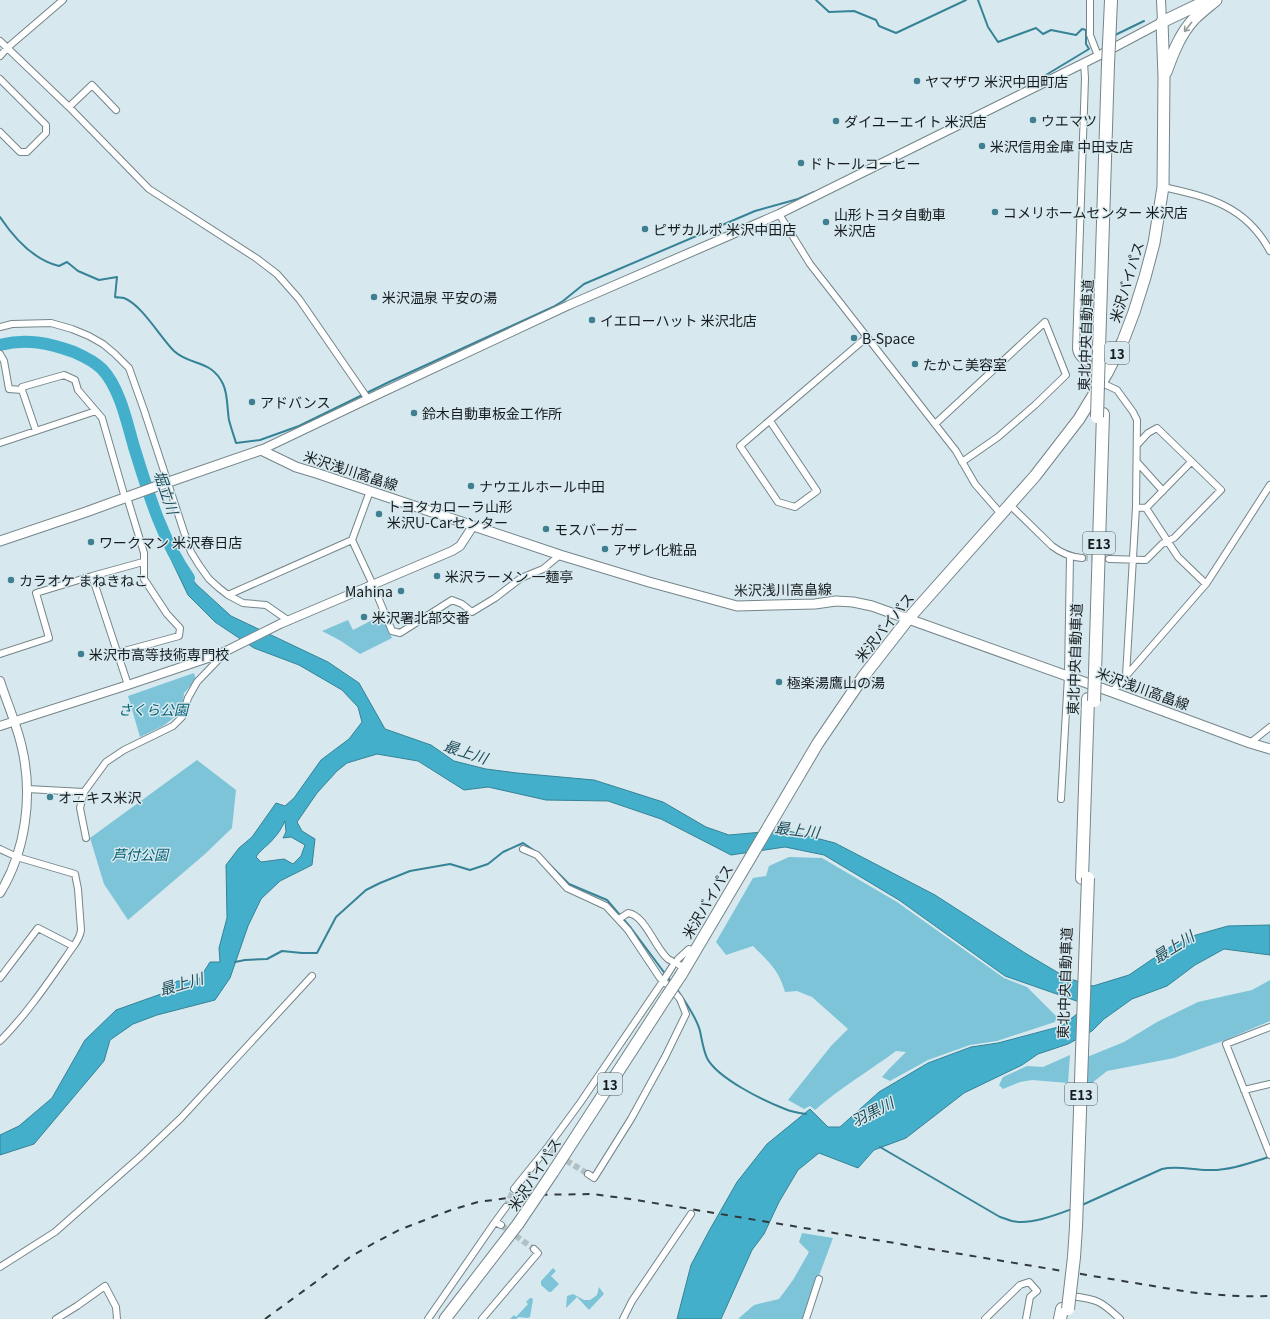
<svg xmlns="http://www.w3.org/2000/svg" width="1270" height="1319" font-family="Georgia,'Noto Sans JP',serif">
	<rect width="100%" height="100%" fill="#d7e9ee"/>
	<!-- green -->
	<path fill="#7ec4d8" d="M382 615 392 638 360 654 341 641 322 631 348 620 353 630Z
		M194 673 196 680 184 693 183 704 179 714 163 726 140 737 128 696Z
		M197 760 236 790 232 828 205 854 128 920 104 884 90 838Z
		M789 857 822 858 897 902 1004 978 1027 987 1057 1017 1055 1022 997 1041 970 1045 928 1060 890 1081 882 1077 888 1070 906 1052 896 1051C869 1071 840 1088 815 1110L810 1106 804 1109 788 1100 831 1046 848 1029 812 997 797 991 785 992C779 970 769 962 753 946L726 955 716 942 753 878 766 876 769 866Z
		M1270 980V1021L1223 1041 1174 1058 1107 1071 1092 1083H1085L1087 1057 1124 1042 1157 1022 1198 1002 1252 990Z
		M1070 1055 1068 1083 1032 1080 1020 1082 1003 1089 999 1085 1003 1077 1027 1066 1043 1067Z
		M802 1233 833 1238 803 1319H738L754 1305 779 1299 793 1280 809 1252 799 1242Z
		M553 1268 556 1271 551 1276 559 1284 551 1292H549L541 1285V1281Z
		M599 1287 604 1294 589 1310 577 1297 566 1308 567 1296 573 1294 584 1300H590L597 1295Z
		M530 1298H532L533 1300 530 1317 528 1318 519 1317 516 1319H510L514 1315 516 1317 528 1304 526 1302Z"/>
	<!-- water -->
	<path fill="#43afcb" stroke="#368397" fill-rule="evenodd" d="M166 549 197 585 231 616 328 662 359 683 385 729 431 745 454 761 486 769 517 773 594 780 663 802 706 827 729 835 785 830 835 843 935 895 1025 953 1067 978 1093 986 1129 975 1173 945 1196 935 1228 926 1270 925V955L1224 949 1195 965 1167 986 1132 999 1104 1019 1092 1031 1068 1044 1038 1054 1022 1065 964 1093 906 1138 874 1150 858 1168 819 1153 798 1170 779 1202 764 1234 752 1250 721 1319H677L691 1265 709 1231 737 1182 767 1144 810 1109 828 1127H840L879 1092 928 1063 971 1047 998 1043 1062 1026 1088 1005 1005 976 899 900 824 855 785 847 731 855 661 819 608 801 546 800 488 787 464 790 418 761 377 754 347 763 337 771 317 793 297 822 302 831 315 839 312 865 280 881 261 899 248 926 230 978 215 1000 157 1015 133 1024 110 1040 104 1061 34 1144 0 1155V1135L19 1126 52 1098 85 1040 116 1010 161 994 177 981H198L210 962H220L219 948 227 918 226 865 239 848 252 837 276 803 285 806 294 798 321 760 349 739 362 722 358 707 342 690 299 665 254 648 215 622 188 595ZM285 821 286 832 283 838 291 837 305 845 301 856 293 864 284 859 261 862 256 857C260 850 269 845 274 838 279 833 282 827 285 821Z"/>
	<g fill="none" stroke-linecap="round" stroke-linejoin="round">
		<!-- stream -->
		<path stroke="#368397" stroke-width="2" d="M816 0 829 12 854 11 876 20 879 26 896 33 966 0
			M978 0 988 27 998 42 1036 28 1043 34 1051 30 1076 35 1082 29 1086 30V44L1089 49 1026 87
			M1113 36 1144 21
			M0 217C14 238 34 260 59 266L67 262 78 271 99 280 117 277 115 297C118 298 122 297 124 298 142 305 160 337 174 351 190 366 211 359 223 384 228 394 227 409 229 420 231 428 234 436 236 443L260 440 299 426 389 382 553 307 563 301 584 284 755 211 798 199 814 192
			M547 862 569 884 607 900 631 928 672 983
			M235 962 245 960 267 959 282 951 302 953H317L336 917 366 890 380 883 410 871 450 864 470 870 488 864 503 852 523 843 535 851
			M676 988C683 998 697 1019 700 1031 702 1040 703 1049 707 1058 717 1078 764 1101 785 1109 792 1112 799 1113 806 1114
			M880 1147 1000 1217C1004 1218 1008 1220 1012 1221 1030 1225 1056 1215 1072 1209
			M1082 1205 1162 1169C1177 1165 1192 1170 1208 1170 1228 1171 1250 1163 1269 1157"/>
		<!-- river -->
		<path stroke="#43afcb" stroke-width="12" d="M0 345C26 338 49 343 74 352 83 356 95 362 102 369 120 388 127 423 134 447 148 492 162 540 189 578"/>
		<!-- minor-tunnel -->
		<path stroke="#b0c0c4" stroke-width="6" stroke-dasharray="6 3" stroke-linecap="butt" d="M1082 558 1109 559
			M551 1151 588 1174
			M506 1207 514 1189
			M501 1225 534 1249"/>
		<!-- minor casing -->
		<g stroke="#75858a" stroke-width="8">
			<path id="minor" d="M1090 0V35L1098 56
				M0 41 69 107 149 189 256 258 277 274 299 299 368 399
				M0 56 7 48 63 0
				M1084 63 1085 78 1076 349C1078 361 1090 364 1100 369
				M0 79 46 125V133L27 152H20L0 132
				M69 107 92 85 116 110
				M1163 187C1209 197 1246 206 1270 251
				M779 214 810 264 956 451 975 484 1001 514
				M0 327 12 324 51 323 72 329 89 336 103 344 115 354 129 368 144 410 184 532 191 552 199 565 209 579 219 588 228 595 243 603 266 605 289 621
				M0 354 4 361 9 389 22 390 36 431
				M1102 383 1117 390 1133 412 1137 420 1136 507 1126 676 1112 692
				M22 390V387L64 375 75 380 78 390 102 418 125 498
				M770 421 817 491 795 507 778 502 740 446 867 337
				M935 424 1045 322 1066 375 1035 405 998 437 962 462
				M0 443 96 411
				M1137 462 1163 491
				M370 491 352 540 373 585 392 631 400 633 452 600 462 604 472 612 495 598 521 578 543 569 560 555
				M1010 505 1052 546C1061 553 1070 557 1082 558
				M1136 507 1146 508 1191 462
				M1146 508 1178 557 1206 584
				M1109 559 1146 560 1162 544 1174 538 1221 490 1157 428 1148 433 1137 445
				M92 576 128 685
				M228 595 352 540
				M117 653 179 636 180 628 167 614 144 579V553L127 497
				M0 654 49 638 36 593 92 576 143 562
				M1126 676 1206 584 1270 485
				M1250 743 1270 727
				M27 789 84 792
				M1061 799 1068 676 1070 556
				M86 838 80 808 84 792 106 762 124 750 173 726 182 717 188 698 197 682 222 656 220 654
				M0 849 17 857 75 874 78 889 81 930C80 940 73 946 68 954 47 984 26 1015 0 1041
				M619 919 628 913C645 915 655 948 668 959 673 962 680 965 685 968
				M678 959 689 949 694 951
				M0 978 38 928 73 946
				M669 986 663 981 672 967
				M1270 1027 1226 1044 1270 1155
				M1244 1090 1270 1084
				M588 1174 594 1178 631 1119 665 1057 686 1014 680 999 675 993
				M514 1189 547 1148 580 1103 663 981 660 978 628 930 606 906 567 888 537 855 523 849
				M495 1222 506 1207
				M0 1267 55 1232 141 1156 181 1118 312 976
				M1071 1296C1097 1299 1101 1301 1120 1319
				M56 1319 77 1306 105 1286 116 1307 117 1319
				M428 1319 495 1222 501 1225
				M482 1319 538 1253 534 1249
				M623 1319 632 1301 691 1214
				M806 1319 819 1279
				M985 1319 1020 1285 1029 1282 1037 1291 1030 1297 1026 1319"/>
		</g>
		<!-- tertiary casing -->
		<g stroke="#75858a" stroke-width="10">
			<path id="tertiary" d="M261 450 368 399 569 305 779 214 1098 56 1162 22 1161 0
				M0 681C7 703 17 725 22 748 33 795 26 851 0 893
				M0 726 128 685 220 654 280 624 452 551 460 546 473 526"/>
		</g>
		<!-- secondary casing -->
		<g stroke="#75858a" stroke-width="11">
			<path id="secondary" d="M0 541 86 512 160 485 261 450 296 467 316 473 560 555 649 582 737 606 815 604 836 601 853 602 872 606 1112 692 1250 743 1270 749"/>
		</g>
		<!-- trunk casing -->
		<g stroke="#75858a" stroke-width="13">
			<path id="trunk" d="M1166 72C1173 53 1180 34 1194 19 1201 12 1209 6 1216 0
				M681 975 818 743 863 677 909 618 1035 476 1079 419 1107 373 1123 341 1134 312 1145 277 1154 243 1163 187 1164 77 1162 22 1208 0
				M553 1172 667 996
				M445 1319 518 1224"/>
		</g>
		<!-- motorway casing -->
		<g stroke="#75858a" stroke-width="14">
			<path id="motorway" d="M1110 23 1111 0
				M1099 349 1108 64
				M1095 673 1103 414
				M1082 878 1088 699
				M1060 1319 1062 1309"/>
		</g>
		<!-- minor -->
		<use href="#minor" stroke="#fff" stroke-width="6"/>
		<!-- tertiary -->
		<use href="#tertiary" stroke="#fff" stroke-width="8"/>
		<!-- secondary -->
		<use href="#secondary" stroke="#fff" stroke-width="9"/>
		<!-- trunk -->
		<use href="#trunk" stroke="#fff" stroke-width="11"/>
		<!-- motorway -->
		<use href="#motorway" stroke="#fff" stroke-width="12"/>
		<!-- rail -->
		<path stroke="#323a3d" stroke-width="2" stroke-dasharray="7 7" stroke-linecap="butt" d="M265 1319 350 1257 374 1243 399 1230 451 1210 478 1202 530 1195 592 1194 630 1199 1189 1292C1216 1295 1243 1297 1270 1296"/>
		<!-- trunk-bridge casing -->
		<g stroke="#75858a" stroke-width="13" stroke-linecap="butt">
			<path id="trunk-bridge" d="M667 996 681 975
				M518 1224 553 1172"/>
		</g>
		<!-- motorway-bridge casing -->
		<g stroke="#75858a" stroke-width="14" stroke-linecap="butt">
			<path id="motorway-bridge" d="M1108 64 1110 23
				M1097 417 1099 349
				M1094 701 1095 673
				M1068 1309 1074 1257 1076 1227 1088 878"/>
		</g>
		<!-- trunk-bridge -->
		<use href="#trunk-bridge" stroke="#fff" stroke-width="11"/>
		<!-- motorway-bridge -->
		<use href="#motorway-bridge" stroke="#fff" stroke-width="12"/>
	</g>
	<!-- one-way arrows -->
	<defs><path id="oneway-shaft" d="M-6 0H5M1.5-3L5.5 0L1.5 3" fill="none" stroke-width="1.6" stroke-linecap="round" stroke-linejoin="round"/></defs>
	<use stroke="#96999a" href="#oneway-shaft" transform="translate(1188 27) rotate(128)"/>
	<!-- markers -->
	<g fill="#3e7f91" stroke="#d7e9ee" stroke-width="1.5">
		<circle cx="917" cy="81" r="4"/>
		<circle cx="1033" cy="120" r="4"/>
		<circle cx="836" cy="121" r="4"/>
		<circle cx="982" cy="146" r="4"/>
		<circle cx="801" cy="163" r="4"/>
		<circle cx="995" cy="212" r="4"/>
		<circle cx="826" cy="222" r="4"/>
		<circle cx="645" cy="229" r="4"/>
		<circle cx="374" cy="297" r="4"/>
		<circle cx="592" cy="320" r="4"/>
		<circle cx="854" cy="338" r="4"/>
		<circle cx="915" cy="364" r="4"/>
		<circle cx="252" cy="402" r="4"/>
		<circle cx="414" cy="413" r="4"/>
		<circle cx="471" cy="486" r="4"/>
		<circle cx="379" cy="514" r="4"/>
		<circle cx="546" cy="529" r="4"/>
		<circle cx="91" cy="542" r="4"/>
		<circle cx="605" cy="549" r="4"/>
		<circle cx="437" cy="576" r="4"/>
		<circle cx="11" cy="580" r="4"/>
		<circle cx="401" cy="591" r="4"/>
		<circle cx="364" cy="617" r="4"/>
		<circle cx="81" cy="654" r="4"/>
		<circle cx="779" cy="682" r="4"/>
		<circle cx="50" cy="797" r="4"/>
	</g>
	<g text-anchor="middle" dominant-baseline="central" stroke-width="3" stroke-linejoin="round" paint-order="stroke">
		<!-- shield labels -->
		<g fill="#d7e9ee" stroke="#505a5c" stroke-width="1">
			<rect x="1105" y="342" width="24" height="22" rx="3"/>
			<rect x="1083" y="532" width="32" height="22" rx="3"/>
			<rect x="598" y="1073" width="24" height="22" rx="3"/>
			<rect x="1065" y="1083" width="32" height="22" rx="3"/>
		</g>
		<g font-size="13" font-weight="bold" fill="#161c1e">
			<text x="1117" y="353">13</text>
			<text x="1099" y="543">E13</text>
			<text x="610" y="1084">13</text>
			<text x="1081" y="1094">E13</text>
		</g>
		<!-- poi labels -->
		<g font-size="14" fill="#161c1e" stroke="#d7e9ee" text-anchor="start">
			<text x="925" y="81">ヤマザワ 米沢中田町店</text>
			<text x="1041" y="120">ウエマツ</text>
			<text x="844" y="121">ダイユーエイト 米沢店</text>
			<text x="990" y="146">米沢信用金庫 中田支店</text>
			<text x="809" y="163">ドトールコーヒー</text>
			<text x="1003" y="212">コメリホームセンター 米沢店</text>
			<text x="834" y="214">山形トヨタ自動車<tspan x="834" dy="16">米沢店</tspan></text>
			<text x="653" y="229">ピザカルポ 米沢中田店</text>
			<text x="382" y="297">米沢温泉 平安の湯</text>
			<text x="600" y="320">イエローハット 米沢北店</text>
			<text x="862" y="338">B-Space</text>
			<text x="923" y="364">たかこ美容室</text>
			<text x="260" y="402">アドバンス</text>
			<text x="422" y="413">鈴木自動車板金工作所</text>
			<text x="479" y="486">ナウエルホール中田</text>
			<text x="387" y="506">トヨタカローラ山形<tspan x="387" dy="16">米沢U-Carセンター</tspan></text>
			<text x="554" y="529">モスバーガー</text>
			<text x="99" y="542">ワークマン 米沢春日店</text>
			<text x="613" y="549">アザレ化粧品</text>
			<text x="445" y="576">米沢ラーメン 一麺亭</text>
			<text x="19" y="580">カラオケ まねきねこ</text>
			<text x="393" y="591" text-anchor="end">Mahina</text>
			<text x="372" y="617">米沢署北部交番</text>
			<text x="89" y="654">米沢市高等技術専門校</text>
			<text x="787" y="682">極楽湯鷹山の湯</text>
			<text x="58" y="797">オニキス米沢</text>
		</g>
		<!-- street labels -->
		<g font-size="14" fill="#161c1e" stroke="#d7e9ee">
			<text transform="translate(1126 282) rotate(-73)">米沢バイパス</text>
			<text transform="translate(1085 335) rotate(-88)">東北中央自動車道</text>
			<text transform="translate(351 470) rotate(18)">米沢浅川高畠線</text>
			<text transform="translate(783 589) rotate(-1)">米沢浅川高畠線</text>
			<text transform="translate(884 627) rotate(-51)">米沢バイパス</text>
			<text transform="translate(1074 659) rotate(-88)">東北中央自動車道</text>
			<text transform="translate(1143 688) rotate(20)">米沢浅川高畠線</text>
			<text transform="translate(707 901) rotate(-59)">米沢バイパス</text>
			<text transform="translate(1064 983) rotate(-88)">東北中央自動車道</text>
			<text transform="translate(534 1174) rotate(-57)">米沢バイパス</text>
		</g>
		<!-- park labels -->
		<g font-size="14" font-style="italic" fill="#066175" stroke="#d7e9ee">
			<text x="153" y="709">さくら公園</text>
			<text x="140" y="854">芦付公園</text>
		</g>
		<!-- water labels -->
		<g font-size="15" font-style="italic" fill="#1d4b57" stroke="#d7e9ee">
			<text transform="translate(167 492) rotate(71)">堀立川</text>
			<text transform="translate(466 751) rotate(18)">最上川</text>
			<text transform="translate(797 829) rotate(7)">最上川</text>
			<text transform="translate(1173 946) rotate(-32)">最上川</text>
			<text transform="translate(181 983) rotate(-16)">最上川</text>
			<text transform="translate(872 1111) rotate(-27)">羽黒川</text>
		</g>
	</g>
</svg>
